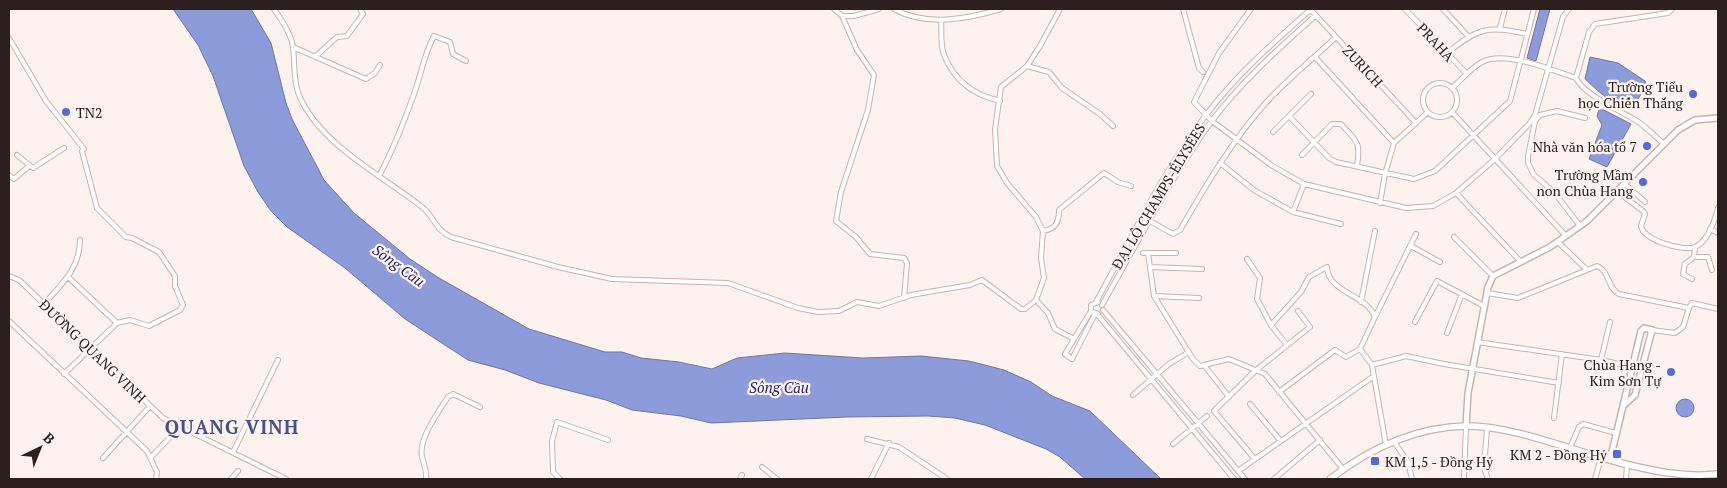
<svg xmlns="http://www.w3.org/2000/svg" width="1727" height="488" font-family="'PT Serif',serif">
	<rect width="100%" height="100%" fill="#fef2ee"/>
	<!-- water -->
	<path fill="#8c9cdb" stroke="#6f77a2" d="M173 9H251L271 43 286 103 292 119 324 180 354 213 410 259 439 278 529 329 605 352H622L641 358 679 362 712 369 737 358 785 353 863 358 921 356 969 361 1004 370 1031 382 1052 396 1090 411 1161 479H1085L1060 457 1046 449 985 425 955 418 928 416 847 417 711 423 681 416 632 410 606 400 539 383 505 370 468 360 405 319 345 268 287 227 271 211 258 192 244 166 213 76 198 45Z
		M1540 9H1550L1536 61 1527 58Z
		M1590 57 1618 63 1645 81 1647 85 1632 108C1618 111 1595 88 1585 79Z
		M1599 110H1604L1631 124 1607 167 1589 159 1602 125 1597 116Z
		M1676 408a9 9 0 1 1 18 0a9 9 0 1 1-18 0Z"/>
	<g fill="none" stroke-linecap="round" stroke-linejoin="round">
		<!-- minor casing -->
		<g stroke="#ceb1a7" stroke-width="6">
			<path id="minor" d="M274 9C281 19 289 31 292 42 296 60 292 79 299 95 319 144 383 176 422 207 435 217 434 229 451 237L558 267 612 279 728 283 798 308 818 312 839 311 857 302 879 306 911 295 970 285 982 280 1021 309H1025L1036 300
				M834 9 842 16 857 50 874 75 868 110 841 192 836 221 856 237 870 254 904 258 907 263 904 298
				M894 9C927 27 967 19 1001 9
				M1060 9 1040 46 1027 66 1001 87 995 129 997 166 1007 183 1036 217 1043 231 1041 258 1044 278 1036 300 1048 313 1055 329 1074 339
				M1183 9 1199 68 1203 72
				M1251 9 1219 53 1194 102 1212 121 1271 165 1304 184 1406 208 1433 206 1456 193 1495 159 1529 124 1535 115 1563 17 1569 9
				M1310 9 1416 123
				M1405 9 1467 74
				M1443 9 1468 36
				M842 16H854L879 9
				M941 20C942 30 940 45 944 55 955 82 974 95 1000 101
				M1500 28 1505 9
				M9 38 46 101 84 149
				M293 47 366 79 375 73 380 65
				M1447 53C1478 28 1488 25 1527 34
				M316 56 337 37 347 36 363 14 360 9
				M1315 57 1394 143
				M1027 66 1049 72 1062 88 1100 114 1113 126
				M1576 78C1584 95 1621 111 1637 121 1646 127 1655 136 1664 144
				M1423 100a17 17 0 1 1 34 0a17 17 0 1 1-34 0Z
				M1452 88C1461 80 1471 68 1482 62 1505 50 1552 70 1576 78L1589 32 1595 24 1668 13 1672 9
				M1452 112 1566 236
				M1289 116 1329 158 1336 162 1414 179 1435 171 1510 101 1534 9
				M1273 132 1311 94
				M17 155 33 168 64 148
				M1302 155 1332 124H1341C1357 142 1361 141 1357 166
				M1220 163 1254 190 1293 212 1341 224
				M9 175 14 179 29 166
				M379 176C393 150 404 122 414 94 421 75 424 54 434 36L450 42 453 54 466 61
				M1625 184 1645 202
				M1618 192 1643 211 1645 214 1641 226C1643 240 1683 252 1695 247 1708 241 1715 220 1718 208
				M1456 193 1521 262
				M1380 203 1385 174 1394 143 1428 112
				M1293 212 1304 184
				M1150 221 1173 234 1180 230C1205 187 1230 144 1263 106 1285 81 1312 60 1336 37
				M1580 226 1554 192 1534 175 1528 163V156L1535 121 1540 115 1557 111 1585 118
				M1710 229 1718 233
				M1043 231C1056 229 1059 222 1059 210L1104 173 1118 182 1131 186
				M1454 237 1493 276
				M1558 242 1586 269
				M1411 246 1440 262
				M1695 247 1694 257H1708L1712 270
				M1143 253H1176
				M1148 253 1154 296 1193 359 1200 366 1229 359 1265 374 1343 469
				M1247 259 1260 278 1257 299 1271 325 1286 344
				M1150 267 1202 269
				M9 276 19 280 163 418 286 479
				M68 277 117 323
				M1692 279 1683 274 1685 264 1694 257
				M1487 293 1518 298 1597 266C1610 271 1607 288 1619 294L1689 308 1692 303 1718 309
				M1154 296 1199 298
				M1096 302C1131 239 1162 172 1206 115 1236 75 1273 43 1310 10
				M1361 302 1375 231
				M44 304C62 284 80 268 80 240
				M1102 305C1137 244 1170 179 1211 122 1241 82 1279 48 1315 16
				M1103 310 1245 479
				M1091 311 1098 314
				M1095 314 1072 359 1065 354 1091 311V305L1098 302
				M1097 314 1234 479
				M1375 317 1416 234
				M9 321 147 451 157 472 156 479
				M1415 322 1437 281 1484 306
				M1271 325 1301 292 1309 277 1327 267C1328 293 1366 294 1375 317L1360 349 1372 365 1386 445
				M1652 330 1675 333 1683 327 1689 308
				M1447 333 1462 294
				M1477 342 1601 360 1632 367
				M1601 360 1610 322
				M1204 365 1229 397
				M1372 365 1406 356 1444 364 1559 383
				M64 374 117 323 130 320 149 326 180 310 183 305 175 286V276L159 252 132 238 126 237 97 208 82 151
				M1279 392 1335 350 1346 357 1360 349
				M1133 395 1169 364 1189 352
				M1250 404 1280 440
				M1554 418 1562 354
				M1487 429 1484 468 1488 479
				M867 439 899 447 947 479
				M1394 442 1408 462 1412 479
				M1173 444 1207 416
				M1570 448 1579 427 1583 424 1616 433
				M233 452 278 360
				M151 457 180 427
				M103 458 150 406
				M1254 458 1214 411 1255 371 1310 327 1298 311
				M762 467 777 479
				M1238 471 1374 376
				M231 479 238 471
				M426 479C427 470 424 465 422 457 418 439 439 411 448 397L453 394 480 407
				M560 479 553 472 552 441 557 422 608 440
				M740 479 742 475
				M871 479 889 443
				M1274 479 1320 440
				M1464 479 1466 426
				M1595 479 1601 458
				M1626 479 1627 464"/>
		</g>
		<!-- tertiary casing -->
		<g stroke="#ceb1a7" stroke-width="8">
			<path id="tertiary" d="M1466 426 1468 393 1488 287 1493 276 1550 247 1587 221 1678 130 1695 120 1718 118
				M1610 460 1641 331 1644 328 1652 330 1635 395 1623 406"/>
		</g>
		<!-- secondary casing -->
		<g stroke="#ceb1a7" stroke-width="8">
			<path id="secondary" d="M1330 479C1369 449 1416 427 1466 426 1511 425 1576 452 1621 463 1653 471 1685 478 1718 474"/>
		</g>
		<!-- minor -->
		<use href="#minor" stroke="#fff" stroke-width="4"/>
		<!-- tertiary -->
		<use href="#tertiary" stroke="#fff" stroke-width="5"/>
		<!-- secondary -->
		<use href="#secondary" stroke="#fff" stroke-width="5.5"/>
	</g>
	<!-- markers -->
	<g fill="#5668de" stroke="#fef2ee" stroke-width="2">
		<circle cx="1693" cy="94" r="5"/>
		<circle cx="66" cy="112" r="5"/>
		<circle cx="1647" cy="146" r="5"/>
		<circle cx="1643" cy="182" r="5"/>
		<circle cx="1671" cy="372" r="5"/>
		<rect x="1612" y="449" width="10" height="10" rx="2.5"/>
		<rect x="1370" y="456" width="10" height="10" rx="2.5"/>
	</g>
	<g text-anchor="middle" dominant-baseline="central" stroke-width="4.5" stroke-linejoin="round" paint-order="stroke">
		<!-- street labels -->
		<g font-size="14" fill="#2b201d" stroke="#fef2ee">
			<text transform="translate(1436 42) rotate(47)">PRAHA</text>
			<text transform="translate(1363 66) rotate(47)">ZURICH</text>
			<text transform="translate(1158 196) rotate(-59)">ĐẠI LỘ CHAMPS-ÉLYSÉES</text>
			<text transform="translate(93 351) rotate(44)">ĐƯỜNG QUANG VINH</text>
		</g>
		<!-- poi labels -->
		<g font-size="14" fill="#2b201d" stroke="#fef2ee" text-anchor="end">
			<text x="1683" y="86">Trường Tiểu<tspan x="1683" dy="16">học Chiến Thắng</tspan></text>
			<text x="76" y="112" text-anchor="start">TN2</text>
			<text x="1637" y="146">Nhà văn hóa tổ 7</text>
			<text x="1633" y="174">Trường Mầm<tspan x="1633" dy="16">non Chùa Hang</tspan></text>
			<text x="1661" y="364">Chùa Hang -<tspan x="1661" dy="16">Kim Sơn Tự</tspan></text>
			<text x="1607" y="454">KM 2 - Đồng Hỷ</text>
			<text x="1385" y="461" text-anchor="start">KM 1,5 - Đồng Hỷ</text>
		</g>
		<!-- water labels -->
		<g font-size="15" font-style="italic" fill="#1f256e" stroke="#fef2ee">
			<text transform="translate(399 265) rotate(36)">Sông Cầu</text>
			<text x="779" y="387">Sông Cầu</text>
		</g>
		<!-- district labels -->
		<g font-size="19" font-weight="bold" letter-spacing="1" fill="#45518e" stroke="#fef2ee">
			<text x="232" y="426">QUANG VINH</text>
		</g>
	</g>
	<!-- border -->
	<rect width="1727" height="488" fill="none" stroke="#2b201d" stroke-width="20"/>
	<!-- north arrow -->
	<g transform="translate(40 448) rotate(43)" stroke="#fef2ee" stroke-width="4" paint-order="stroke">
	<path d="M0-4L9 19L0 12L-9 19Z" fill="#2b201d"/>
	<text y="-8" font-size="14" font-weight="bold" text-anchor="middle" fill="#2b201d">B</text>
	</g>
</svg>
